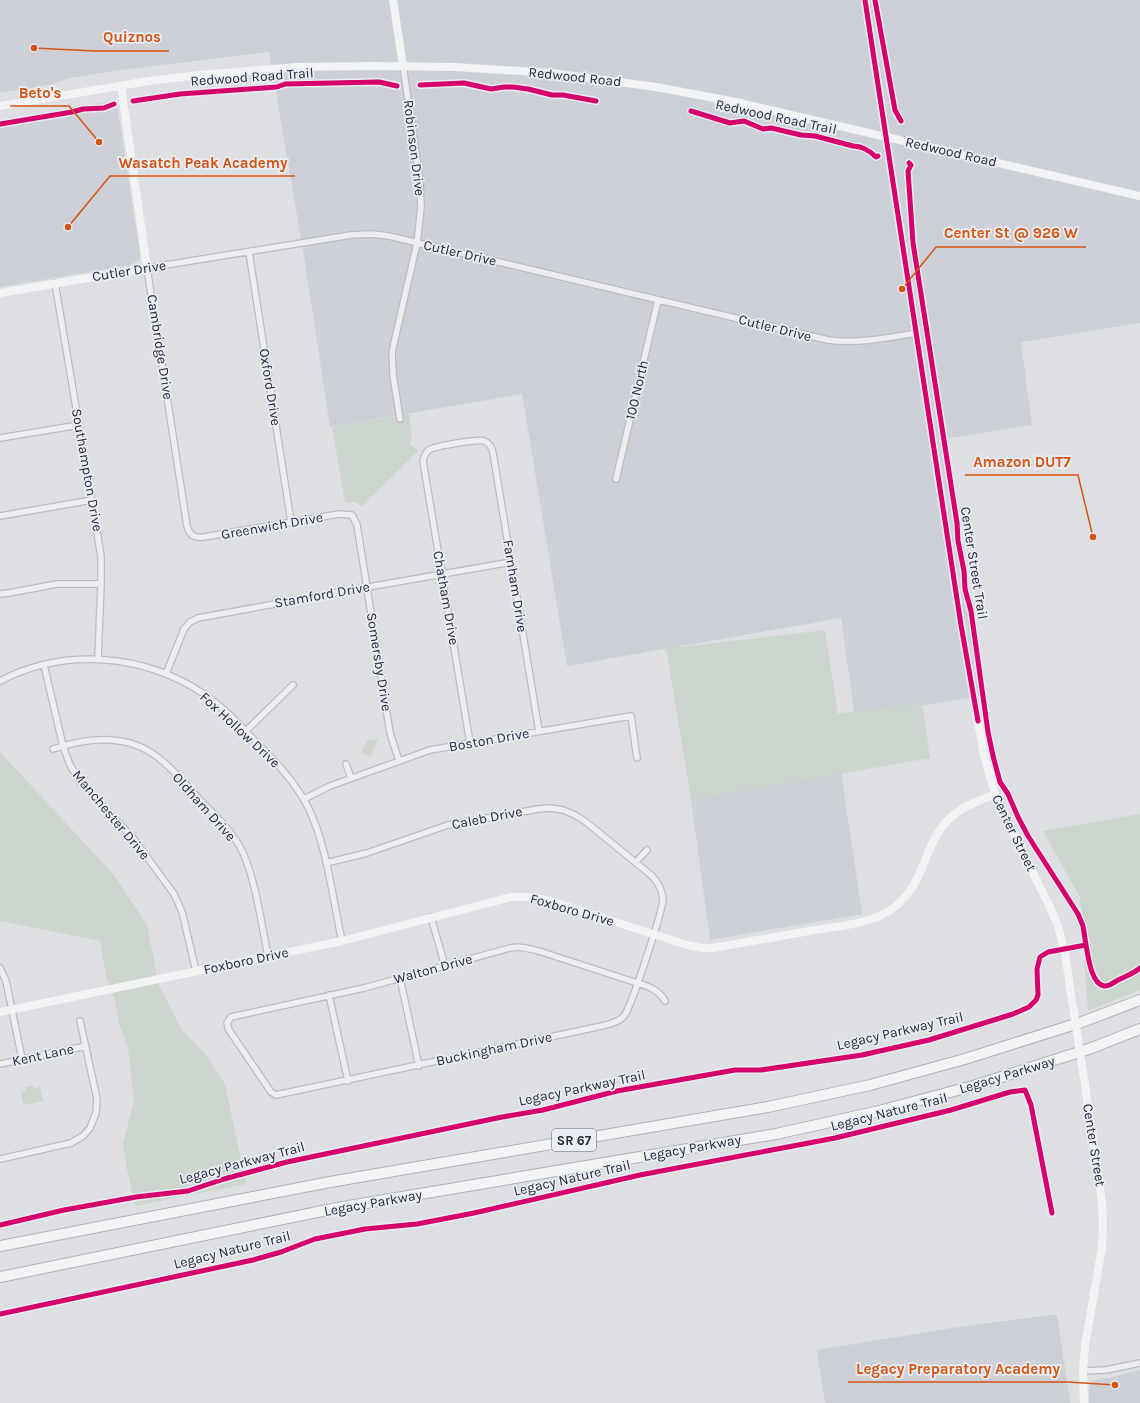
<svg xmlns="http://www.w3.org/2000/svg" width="1140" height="1403" font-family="Karla,sans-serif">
	<rect width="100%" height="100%" fill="#dddfe3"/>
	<!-- built -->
	<path fill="#cdd0d7" d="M0 0H1140V323L1021 342 1032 425 943 439 980 696 855 717 841 618 567 666 522 394 330 427 303 250 269 52 120 70 69 78 53 84 0 93Z
		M107 102 111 103 116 105 118 111 140 253 139 260 131 265 0 287V120Z
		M841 772 862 914 710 940 691 799Z
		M1049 1315H1057L1070 1403H825L817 1350 952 1328Z
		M1140 1370V1403H1089V1387L1093 1381 1100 1378H1109Z"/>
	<!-- green -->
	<path fill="#ccd6ce" d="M409 414 412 435 410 445 419 450 362 506 356 502H345L332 427Z
		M825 630 838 714 922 702 930 758 691 800 666 646 669 645 683 647Z
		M378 739 371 757 361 753 366 741Z
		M0 752 114 875 147 925 159 985 182 1030 206 1055 225 1084 246 1184 135 1206 127 1169 123 1144 134 1101 128 1047 119 1023 115 1001 107 980 100 941 0 921Z
		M1140 814V990L1088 1011 1080 897 1043 831Z
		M33 1085 34 1088 40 1087 43 1101 24 1105 21 1093 26 1091 25 1087Z"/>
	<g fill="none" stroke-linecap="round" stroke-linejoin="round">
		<!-- street casing -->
		<g stroke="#babcc0" stroke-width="8">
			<path id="street" d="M249 252 291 522
				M55 283 101 556V584L98 659
				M400 419 393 375 392 352 417 243 421 207 420 181 403 66
				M0 438 79 425
				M616 479 658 300
				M0 516 92 500
				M0 594 9 593 57 584H101
				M44 665 63 746 70 765 80 782 133 838 174 894 182 912 196 971
				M166 674 184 629 190 622 198 618 357 589 511 562
				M0 681C65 647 144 654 204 694 222 706 238 723 253 739 274 760 295 781 309 809 328 850 332 897 342 941
				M246 731 293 685
				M470 743 423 461C424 456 425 453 429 450 434 446 478 439 484 441 489 443 492 448 493 453L539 731
				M53 749C89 737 129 733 160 759 175 771 188 787 201 801 217 817 235 834 244 855 257 887 261 923 268 956
				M399 761 390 733 357 525 352 515 339 514 204 537C194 538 190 536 187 526L147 268 351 235 371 234 389 236 828 340C858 344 887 338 916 333
				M346 764 351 778
				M304 799 330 786 430 750 631 716 637 758
				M636 862 647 850
				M326 863 367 853 448 825 538 809 550 808 563 810 575 815 586 822 651 875C658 882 662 889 663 899 663 910 631 1008 624 1016 619 1022 610 1024 602 1026L276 1095 271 1092 229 1030 227 1023 231 1017 364 988 510 948C522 946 531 949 542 952L631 981C644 985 658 988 665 1001
				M431 917 445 966
				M0 968 6 981 22 1059
				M400 978 419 1066
				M329 995 348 1081
				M0 1064 86 1046
				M0 1159 71 1143 83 1136 90 1128 96 1113 97 1099 80 1021
				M1083 1371 1106 1370 1140 1363"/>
		</g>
		<!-- highway casing -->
		<g stroke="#b0b2b8" stroke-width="12">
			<path id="highway" d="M0 1246 330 1182 768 1107 870 1085 965 1059 1082 1022 1140 1000
				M0 1277 337 1208 776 1134 875 1112 973 1086 1089 1049 1140 1029"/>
		</g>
		<!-- street -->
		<use href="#street" stroke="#ededf0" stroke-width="5.5"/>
		<!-- secondary -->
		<path stroke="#f2f3f4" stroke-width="8" d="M393 0 403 66
			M865 0 961 625 984 756 995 794 1009 825 1049 905 1058 926 1065 953 1071 994
			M0 106 149 81 200 75 296 67 372 66 455 67 551 73 656 87 736 102 1140 196
			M0 293 147 268 121 86
			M0 1012 342 941 511 897H531L550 901 687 945 702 948H713C745 942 777 937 809 931 838 926 872 925 896 906 927 880 923 844 949 819 962 806 979 801 995 794
			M1084 1403 1083 1371 1085 1346 1102 1247 1103 1225 1102 1203 1085 1085"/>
		<!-- highway -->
		<use href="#highway" stroke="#f2f3f4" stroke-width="10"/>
		<!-- secondary-bridge -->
		<path stroke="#f2f3f4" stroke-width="8" d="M1071 994 1085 1085"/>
		<!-- cycleway casing -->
		<g stroke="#eaedf3" stroke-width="8">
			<path id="cycleway" d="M865 0 961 625 978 721
				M875 0 895 110 901 121
				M420 85 464 83 491 89 504 87H513L528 89 552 95H563L596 101
				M133 101 180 94 277 87 285 84 379 82 397 86
				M691 111 730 123 744 121 763 129 771 128 801 135 815 136 853 146C862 146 870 151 876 157L878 156
				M0 124 72 112 83 109 104 108 114 104
				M909 163 911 165 908 171 913 243 957 523 958 541 964 571 965 589 971 611 988 732 993 756 1000 782 1008 794 1018 817 1028 836 1078 914 1083 926 1086 945
				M0 1225 64 1210 136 1197 188 1191 224 1179 287 1162 502 1117 543 1110 617 1091 735 1070H761L862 1055 929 1040 1013 1014 1029 1007 1036 1000 1038 995 1037 969 1040 957 1048 952 1086 945C1088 955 1091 984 1104 986 1109 987 1114 982 1118 980 1126 976 1133 974 1140 968
				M0 1314 253 1260 281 1252 315 1239 365 1229 417 1224 474 1213 640 1175 835 1138 951 1110 1010 1092 1025 1090 1031 1105 1052 1213"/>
		</g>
		<!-- cycleway -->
		<use href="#cycleway" stroke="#d6006c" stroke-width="5"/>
	</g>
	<g text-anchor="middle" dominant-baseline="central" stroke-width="3.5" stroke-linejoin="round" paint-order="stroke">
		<!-- shield labels -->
		<rect fill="#eaedf3" stroke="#616472" stroke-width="1" x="552" y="1129" width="44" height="22" rx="3"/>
		<g font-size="13" font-weight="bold" fill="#262a3b">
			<text x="574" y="1140">SR 67</text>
		</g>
		<!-- street labels -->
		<g font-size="14" fill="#262a3b" stroke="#eaedf3">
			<text transform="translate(252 77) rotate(-4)">Redwood Road Trail</text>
			<text transform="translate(575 77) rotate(6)">Redwood Road</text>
			<text transform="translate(776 117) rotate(12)">Redwood Road Trail</text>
			<text transform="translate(414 148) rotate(83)">Robinson Drive</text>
			<text transform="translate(951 152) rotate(13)">Redwood Road</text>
			<text transform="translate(460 253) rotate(13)">Cutler Drive</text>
			<text transform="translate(129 271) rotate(-9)">Cutler Drive</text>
			<text transform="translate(775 328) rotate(14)">Cutler Drive</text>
			<text transform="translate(160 347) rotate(81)">Cambridge Drive</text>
			<text transform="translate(270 387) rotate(81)">Oxford Drive</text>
			<text transform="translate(637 390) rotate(-77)">100 North</text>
			<text transform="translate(87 470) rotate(80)">Southampton Drive</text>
			<text transform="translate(272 526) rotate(-10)">Greenwich Drive</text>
			<text transform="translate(974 563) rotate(81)">Center Street Trail</text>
			<text transform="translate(515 586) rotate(81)">Farnham Drive</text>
			<text transform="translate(322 595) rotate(-10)">Stamford Drive</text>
			<text transform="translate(446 598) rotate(80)">Chatham Drive</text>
			<text transform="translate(379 662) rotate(81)">Somersby Drive</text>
			<text transform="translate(240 730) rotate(43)">Fox Hollow Drive</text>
			<text transform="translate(489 740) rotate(-10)">Boston Drive</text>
			<text transform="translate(204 807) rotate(48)">Oldham Drive</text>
			<text transform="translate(111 815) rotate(50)">Manchester Drive</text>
			<text transform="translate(487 818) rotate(-11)">Caleb Drive</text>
			<text transform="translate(1014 833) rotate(64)">Center Street</text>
			<text transform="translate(572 910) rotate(16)">Foxboro Drive</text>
			<text transform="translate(246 961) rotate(-12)">Foxboro Drive</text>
			<text transform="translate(433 969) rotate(-15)">Walton Drive</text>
			<text transform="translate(900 1031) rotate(-13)">Legacy Parkway Trail</text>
			<text transform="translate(494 1049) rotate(-12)">Buckingham Drive</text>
			<text transform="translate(43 1055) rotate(-12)">Kent Lane</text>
			<text transform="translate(1007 1075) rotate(-17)">Legacy Parkway</text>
			<text transform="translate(582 1088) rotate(-12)">Legacy Parkway Trail</text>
			<text transform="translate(889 1112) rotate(-14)">Legacy Nature Trail</text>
			<text transform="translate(1094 1145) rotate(81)">Center Street</text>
			<text transform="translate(692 1148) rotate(-10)">Legacy Parkway</text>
			<text transform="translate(242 1163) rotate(-15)">Legacy Parkway Trail</text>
			<text transform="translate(572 1178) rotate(-13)">Legacy Nature Trail</text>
			<text transform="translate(373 1203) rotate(-10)">Legacy Parkway</text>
			<text transform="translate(232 1250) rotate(-14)">Legacy Nature Trail</text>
		</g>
	</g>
	<!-- callouts -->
	<path fill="none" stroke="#d55411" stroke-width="1.5" d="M34 48L95 51H169M99 142L69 106H10M68 227L110 176H295M902 289L936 247H1086M1093 537L1078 475H965M1115 1385L1068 1382H848"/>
	<g fill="#d55411" stroke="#eaedf3" stroke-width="1.5">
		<circle cx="34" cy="48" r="4"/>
		<circle cx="99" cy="142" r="4"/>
		<circle cx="68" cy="227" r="4"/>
		<circle cx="902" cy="289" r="4"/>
		<circle cx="1093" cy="537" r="4"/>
		<circle cx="1115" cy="1385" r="4"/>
	</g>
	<g font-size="15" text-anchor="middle" font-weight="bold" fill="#d55411" stroke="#eaedf3" stroke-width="3.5" stroke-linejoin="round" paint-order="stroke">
		<text x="132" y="42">Quiznos</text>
		<text x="40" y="98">Beto's</text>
		<text x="203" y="168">Wasatch Peak Academy</text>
		<text x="1011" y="238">Center St @ 926 W</text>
		<text x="1022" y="467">Amazon DUT7</text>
		<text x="958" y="1374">Legacy Preparatory Academy</text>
	</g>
</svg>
